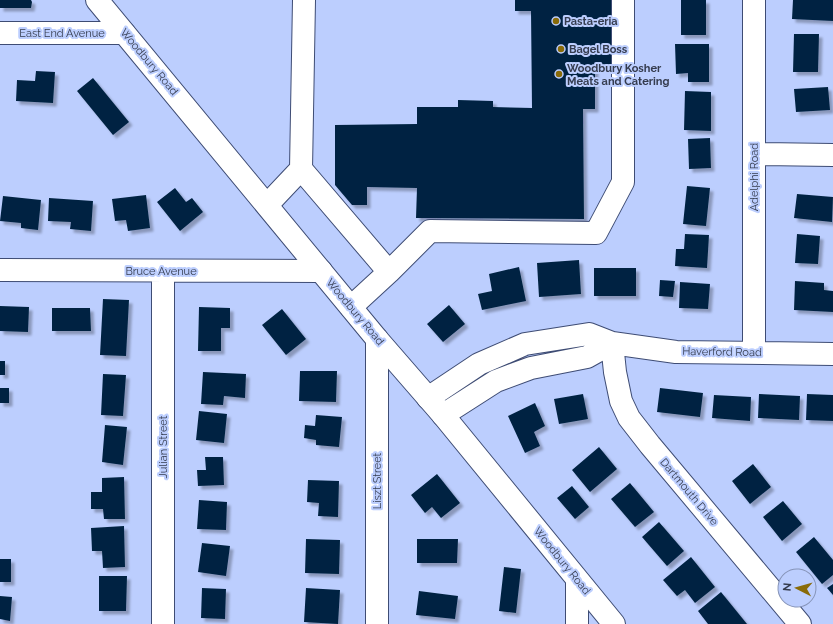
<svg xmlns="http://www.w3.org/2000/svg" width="833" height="624" font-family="Raleway,sans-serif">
	<defs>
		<filter id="shadow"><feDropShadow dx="3.5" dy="3.5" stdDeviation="1" flood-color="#0004"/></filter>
	</defs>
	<rect width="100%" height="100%" fill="#bccefe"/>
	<!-- green -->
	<path fill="#e19388" d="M523 355 524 357 523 359 464 394 460 388 483 370Z"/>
	<!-- building -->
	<path fill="#002442" filter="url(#shadow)" d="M0 0H31L32 2 31 8H0Z
		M515 0H612V64L595 65V109H583L584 219 416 218 417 188 367 187V205H352L335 185V125L417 124V107H458V100L493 101V107L532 108 531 11H515Z
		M681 0H706V35H681Z
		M793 0H833V21L792 19Z
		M794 34H819L818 72H793Z
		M675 44H709V82H688V73L676 74Z
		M36 71 55 72 53 103 16 101 17 80 35 81Z
		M93 78 129 122 113 135 77 91Z
		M828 87 830 110 796 112 794 89Z
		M685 91 711 92V131L684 130Z
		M710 138 711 168 689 169 688 139Z
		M687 186 710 188 706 226 683 224Z
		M175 188 186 202 192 198 203 212 180 231 157 202Z
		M797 194 833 197 832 222 794 218Z
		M146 195 150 228 128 231 126 220 115 221 112 199Z
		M3 196 41 200 38 230 21 228V223L0 221Z
		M49 198 93 201 91 231 70 229 71 222 48 221Z
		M685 234 709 235 707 268 675 266 676 249H684Z
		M797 234 820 236 818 264 795 263Z
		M579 260 581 294 539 297 537 263Z
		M519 267 526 301 482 310 478 294 492 291 489 274Z
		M594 268H636V296H594Z
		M660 280 675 281 673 297 659 296Z
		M795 281 824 283V290L833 291V312L794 310Z
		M680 282 710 284 708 309 679 308Z
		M103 299 129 300 126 356 100 355Z
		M449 305 465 324 443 342 427 324Z
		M0 306 29 307 28 332 0 331Z
		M199 307 230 308V328H221V351H198Z
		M52 308H90L91 331H52Z
		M282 309 306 339 286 355 262 325Z
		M0 361H5V375H0Z
		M300 371H337L336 402 299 401Z
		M203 372 246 374 245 398 224 396 223 405 201 404Z
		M103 374 126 375 123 416 101 415Z
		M0 388H9V403H0Z
		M660 388 703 393 700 417 657 412Z
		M583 394 588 419 559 424 554 399Z
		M759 394 800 396 799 420 758 418Z
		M807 394 833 395V421L806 420Z
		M714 395 751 397 750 421 712 418Z
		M535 403 545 426 534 432 540 446 525 453 508 416Z
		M199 411 227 414 224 443 196 440Z
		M316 415 342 417 339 447 316 445V440L304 438 305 425 315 426Z
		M105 425 127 427 123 465 102 462Z
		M599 447 617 469 590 492 572 470Z
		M205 457H223L224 485 198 486 197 470H206Z
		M753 464 771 487 750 504 732 481Z
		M437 474 460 503 441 518 432 507 425 513 411 495Z
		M124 477 125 519H104L103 509H91V492H102V478Z
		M308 480 339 481 338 517 318 516 319 503 307 502Z
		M630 483 654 512 635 527 611 499Z
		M572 486 589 507 575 519 557 498Z
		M199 500 227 502 226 530 197 529Z
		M783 501 802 524 782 541 763 517Z
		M659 522 684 551 667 566 642 537Z
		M124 526 125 567 103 568 102 551H92L91 528Z
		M814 537 833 560V575L822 584 796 552Z
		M306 539 340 540 339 574 305 573Z
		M417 539H458L457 563H417Z
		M202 543 230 546 226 576 198 572Z
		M691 557 715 587 695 603 685 590 677 596 663 580Z
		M0 559H11V582H0Z
		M504 567 521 569 516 613 499 611Z
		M99 576H127L126 611H99Z
		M833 584V595L827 588Z
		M202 588 226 589 225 619 201 618Z
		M306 588 340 590 338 624 304 622Z
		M419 591 458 596 455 619 416 615Z
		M721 592 747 624H708L698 611Z
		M0 596 12 597 10 621 0 619Z"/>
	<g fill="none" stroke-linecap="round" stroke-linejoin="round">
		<!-- minor casing -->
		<g stroke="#3e4c74" stroke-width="24">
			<path id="minor" d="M754 0V353
				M0 33H124
				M754 154 833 155
				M301 169 389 272 351 307
				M267 205 301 169 304 0
				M0 270 321 271
				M389 272 430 231 596 233 623 182V0
				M612 343 615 372 621 401 629 418 650 445 800 624
				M428 398 479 364 525 344 589 334 612 343 676 352 833 354
				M443 415 496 381 531 368 587 357 612 343
				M163 624V271
				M377 624V339
				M577 624V580"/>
		</g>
		<!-- major casing -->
		<g stroke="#3e4c74" stroke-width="24">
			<path id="major" d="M97 0 377 339 443 415 614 624"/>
		</g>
		<!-- minor -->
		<use href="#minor" stroke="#fff" stroke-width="22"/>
		<!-- major -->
		<use href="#major" stroke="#fff" stroke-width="22"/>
	</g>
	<!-- markers -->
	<g fill="#896b09" stroke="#bccefe" stroke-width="1.5">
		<circle cx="556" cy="21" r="4"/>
		<circle cx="561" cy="49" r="4"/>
		<circle cx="559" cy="74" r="4"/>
	</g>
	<g text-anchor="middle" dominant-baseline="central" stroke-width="4" stroke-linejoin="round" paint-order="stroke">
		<!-- poi labels -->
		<g font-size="11" font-weight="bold" fill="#353c4f" stroke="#bccefe" text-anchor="start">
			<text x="564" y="21">Pasta-eria</text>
			<text x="569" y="49">Bagel Boss</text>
			<text x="567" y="68">Woodbury Kosher<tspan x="567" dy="13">Meats and Catering</tspan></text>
		</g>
		<!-- street labels -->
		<g font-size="11" fill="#353c4f" stroke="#bccefe">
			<text x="62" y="33">East End Avenue</text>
			<text transform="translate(149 62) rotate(50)">Woodbury Road</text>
			<text transform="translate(754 177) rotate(-90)">Adelphi Road</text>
			<text x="161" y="271">Bruce Avenue</text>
			<text transform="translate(355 312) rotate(50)">Woodbury Road</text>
			<text transform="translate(722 352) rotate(1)">Haverford Road</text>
			<text transform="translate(163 447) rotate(-90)">Julian Street</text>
			<text transform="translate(377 481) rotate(-90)">Liszt Street</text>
			<text transform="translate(689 492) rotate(50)">Dartmouth Drive</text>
			<text transform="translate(562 561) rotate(51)">Woodbury Road</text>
		</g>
	</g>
	<!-- north arrow -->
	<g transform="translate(797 588) rotate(276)"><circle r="19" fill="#bccefe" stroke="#8694b8"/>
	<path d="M0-3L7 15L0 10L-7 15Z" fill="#896b09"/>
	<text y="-6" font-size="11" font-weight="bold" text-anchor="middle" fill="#353c4f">N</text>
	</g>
</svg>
